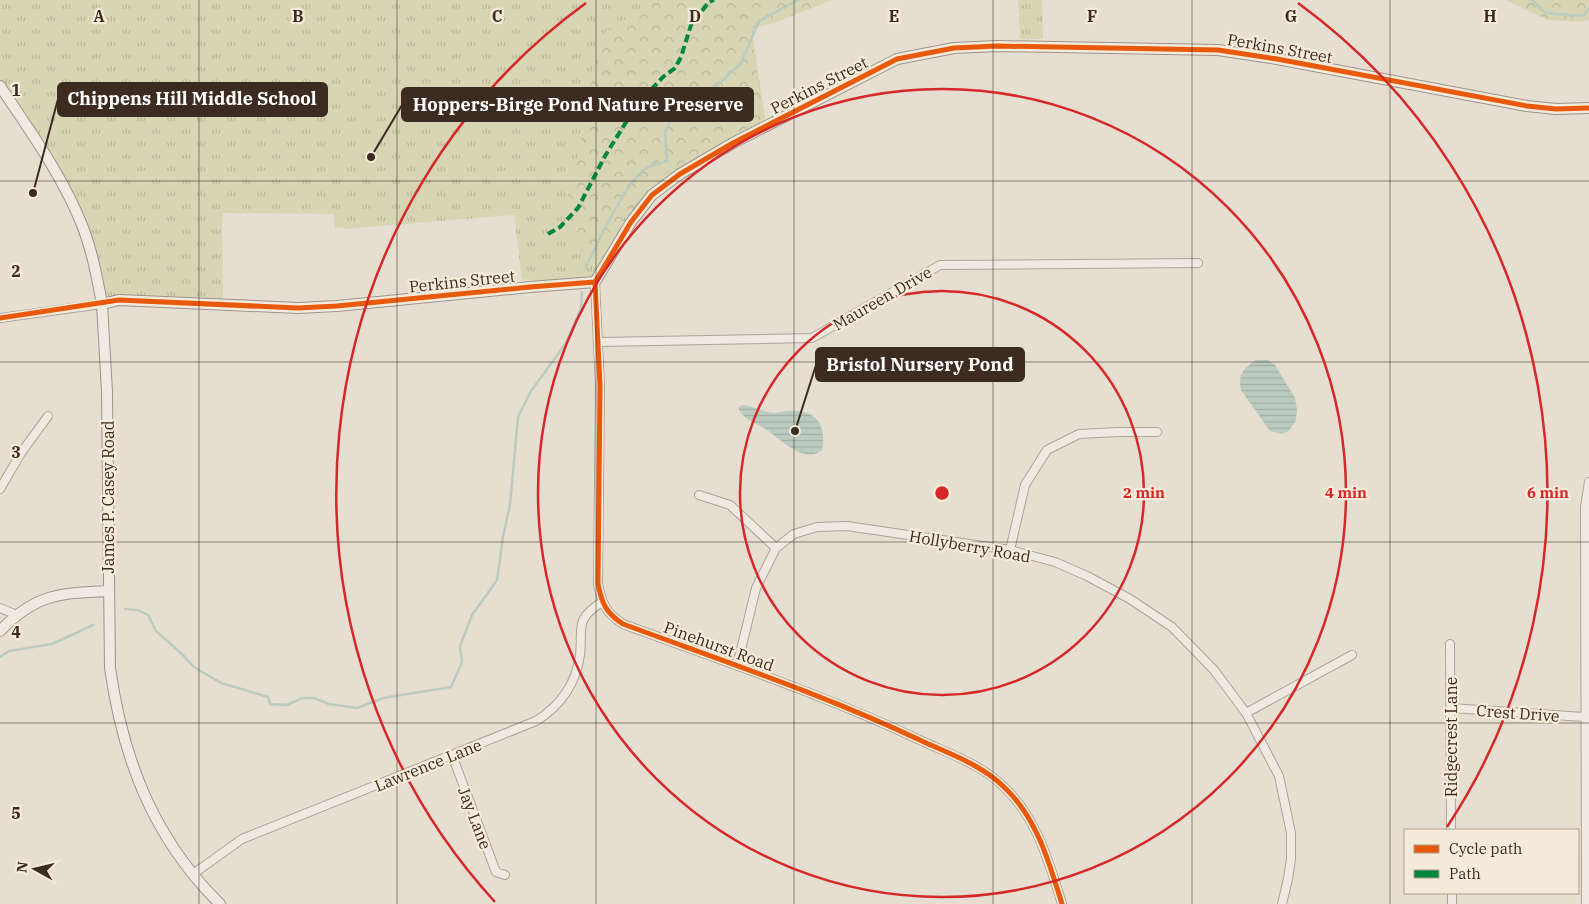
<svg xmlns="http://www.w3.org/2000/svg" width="1589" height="904" font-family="'IBM Plex Serif',serif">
	<defs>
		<pattern id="grass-tufts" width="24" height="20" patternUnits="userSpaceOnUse" patternTransform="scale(1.25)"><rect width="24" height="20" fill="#d8d5b4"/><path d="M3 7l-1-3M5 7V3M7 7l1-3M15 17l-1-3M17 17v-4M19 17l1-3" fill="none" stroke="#bab79a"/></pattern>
		<pattern id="forest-crowns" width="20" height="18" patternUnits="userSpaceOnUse" patternTransform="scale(1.25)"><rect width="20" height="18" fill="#d8d5b4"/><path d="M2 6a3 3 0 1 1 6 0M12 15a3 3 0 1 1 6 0" fill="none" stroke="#bab79a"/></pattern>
		<pattern id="water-rules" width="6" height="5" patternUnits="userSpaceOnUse" patternTransform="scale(1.25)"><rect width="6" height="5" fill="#bbcbc0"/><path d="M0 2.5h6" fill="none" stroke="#a2aea5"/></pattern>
	</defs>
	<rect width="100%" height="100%" fill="#e6ded1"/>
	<!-- grass -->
	<path fill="url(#grass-tufts)" d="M0 0H752L753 37 766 126 652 195 595 282 530 287 529 279 522 280 514 215 344 229 343 227 335 228 333 214 223 213 222 230 223 305 102 304 82 224 0 86Z
		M1018 0H1042L1043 39H1020Z"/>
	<!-- forest -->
	<path fill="url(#forest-crowns)" d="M651 0H832L774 23 750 29 765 118 647 185 600 254 580 251 571 231 566 203 577 161 597 49 607 29 646 8Z
		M1505 0H1589V20L1580 22 1548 20Z"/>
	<!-- water -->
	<path fill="url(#water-rules)" d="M1256 360H1268L1275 365 1295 398 1297 410 1296 420 1289 431 1282 434 1270 431 1241 390C1237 375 1244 368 1256 360Z
		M742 405C753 406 763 412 773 413 778 413 783 411 789 411 816 409 827 425 822 450 805 465 780 439 767 430 758 424 746 421 739 410V407Z"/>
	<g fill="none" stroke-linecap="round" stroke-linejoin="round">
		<!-- stream -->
		<path stroke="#bbcbc0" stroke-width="2.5" d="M1532 0 1545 13 1583 16 1589 8
			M586 269V266C600 240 623 186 645 169 651 165 660 163 667 161L665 132 674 112 695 106 741 63 759 21 798 0
			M125 609 138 610 148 615 156 631 183 655 194 667 221 683 268 697 270 704 287 705 302 698H314L329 704 357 708 383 698 451 687 462 662 460 646 472 615 497 580 503 537 510 505 518 417 531 391 566 343 581 308 582 292
			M0 657 9 651 52 644 93 625"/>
		<!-- street casing -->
		<g stroke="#aca399" stroke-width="10">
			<path id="street" d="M595 282 600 386 598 584C602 604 606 613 623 624 723 661 825 695 922 741 950 754 982 765 1004 787 1037 818 1049 862 1062 904
				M0 318 102 304
				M599 342 812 338 940 265 1198 263
				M0 489 21 453 48 416
				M699 495 730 505 776 548
				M1010 550 1025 485 1047 450 1079 434 1118 432H1157
				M0 608 17 615
				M1450 644 1451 830
				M737 666 756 588 776 548 794 534 817 527 847 526 1010 550 1055 562 1087 576 1130 599 1172 627 1214 670 1246 713 1279 776 1291 833V859L1288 879 1282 904
				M1451 708 1584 717
				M1246 713 1352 655
				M452 755 496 872 505 875
				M193 874 242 839 536 721C560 706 576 684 580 655 583 627 574 620 602 602
				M1452 893V904
				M1586 904 1585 507 1589 482"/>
		</g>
		<!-- secondary casing -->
		<g stroke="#9c938a" stroke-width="12">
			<path id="secondary" d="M0 86C30 131 62 175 82 225 92 250 97 277 102 304L107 392 110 668C123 759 153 838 220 904
				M102 304 119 300 298 308 337 306 530 287 595 282 631 222 652 195 680 174 733 143 897 59 954 48 997 46 1218 50 1277 59 1527 106 1556 109 1589 108
				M0 631C35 594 60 593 109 591"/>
		</g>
		<!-- street -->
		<use href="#street" stroke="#eeeae2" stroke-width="8"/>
		<!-- secondary -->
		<use href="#secondary" stroke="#eeeae2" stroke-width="10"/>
		<!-- quiet -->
		<path stroke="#00873e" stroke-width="4" stroke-dasharray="8 4" stroke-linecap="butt" d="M548 234 560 227 578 208 605 156 628 119 647 94 663 77 675 68 681 57 691 25 709 2 714 0"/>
		<!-- cycleway casing -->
		<g stroke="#f6ebd8" stroke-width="8">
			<path id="cycleway" d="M595 282 600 386 598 584C602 604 606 613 623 624 723 661 825 695 922 741 950 754 982 765 1004 787 1037 818 1049 862 1062 904
				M0 318 119 300 298 308 337 306 530 287 595 282 631 222 652 195 680 174 733 143 897 59 954 48 997 46 1218 50 1277 59 1527 106 1556 109 1589 108"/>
		</g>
		<!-- cycleway -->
		<use href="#cycleway" stroke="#e8590c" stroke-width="5"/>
	</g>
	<!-- grid -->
	<path fill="none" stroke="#3c2b20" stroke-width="1" stroke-opacity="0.55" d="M199 0V904M397 0V904M596 0V904M794 0V904M993 0V904M1192 0V904M1390 0V904M0 181H1589M0 362H1589M0 542H1589M0 723H1589"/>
	<!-- distance rings -->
	<g fill="none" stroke="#d62828" stroke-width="2.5">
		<circle cx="942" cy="493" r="202"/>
		<circle cx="942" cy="493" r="404"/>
		<path d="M495 902A606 606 0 0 1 586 3M1298 3A606 606 0 0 1 1447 827"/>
	</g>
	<g text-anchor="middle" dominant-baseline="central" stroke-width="4.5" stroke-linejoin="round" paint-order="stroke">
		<!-- street labels -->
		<g font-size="16" fill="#3c2b20" stroke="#f6ebd8">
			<text transform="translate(1280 48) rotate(10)">Perkins Street</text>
			<text transform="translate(819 85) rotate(-27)">Perkins Street</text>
			<text transform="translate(462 281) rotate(-6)">Perkins Street</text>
			<text transform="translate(882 298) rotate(-30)">Maureen Drive</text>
			<text transform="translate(108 497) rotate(-90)">James P. Casey Road</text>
			<text transform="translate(970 546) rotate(10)">Hollyberry Road</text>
			<text transform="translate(719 646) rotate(20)">Pinehurst Road</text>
			<text transform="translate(1518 713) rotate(4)">Crest Drive</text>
			<text transform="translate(1451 737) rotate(-90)">Ridgecrest Lane</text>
			<text transform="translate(428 765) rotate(-22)">Lawrence Lane</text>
			<text transform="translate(475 818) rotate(69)">Jay Lane</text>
		</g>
	</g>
	<g font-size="16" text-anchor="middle" font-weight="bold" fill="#3c2b20" stroke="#f6ebd8" stroke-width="4.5" stroke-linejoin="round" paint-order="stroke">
		<text x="99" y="22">A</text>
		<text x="298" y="22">B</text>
		<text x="497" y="22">C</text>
		<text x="695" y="22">D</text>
		<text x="894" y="22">E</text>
		<text x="1092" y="22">F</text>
		<text x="1291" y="22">G</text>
		<text x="1490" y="22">H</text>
		<text x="16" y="96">1</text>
		<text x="16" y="277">2</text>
		<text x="16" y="458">3</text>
		<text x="16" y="638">4</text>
		<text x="16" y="819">5</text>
	</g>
	<circle cx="942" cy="493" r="8" fill="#d62828" stroke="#f6ebd8" stroke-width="2.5"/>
	<g font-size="15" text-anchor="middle" font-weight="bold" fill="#d62828" stroke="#f6ebd8" stroke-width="4.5" stroke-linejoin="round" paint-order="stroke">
		<text x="1144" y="498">2 min</text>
		<text x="1346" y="498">4 min</text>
		<text x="1548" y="498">6 min</text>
	</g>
	<!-- callouts -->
	<path fill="none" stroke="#3c2b20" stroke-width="2" d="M33 193L58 99M371 157L402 105M795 431L816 365"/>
	<g fill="#3c2b20" stroke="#f6ebd8" stroke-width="2">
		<circle cx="33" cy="193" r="5"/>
		<circle cx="371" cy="157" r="5"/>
		<circle cx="795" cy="431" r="5"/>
	</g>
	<g fill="#3c2b20" stroke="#3c2b20" stroke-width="2">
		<rect x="58" y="83" width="269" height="33" rx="5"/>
		<rect x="402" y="88" width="351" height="33" rx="5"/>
		<rect x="816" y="348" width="208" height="33" rx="5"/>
	</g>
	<g font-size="18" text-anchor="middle" font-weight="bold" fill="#fff">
		<text x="192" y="105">Chippens Hill Middle School</text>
		<text x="578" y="111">Hoppers-Birge Pond Nature Preserve</text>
		<text x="920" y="371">Bristol Nursery Pond</text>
	</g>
	<!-- legend -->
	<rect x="1404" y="829" width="175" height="65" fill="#f6ebd8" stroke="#ac9e8e"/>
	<rect x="1414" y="845" width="25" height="8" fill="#e8590c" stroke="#ac9e8e"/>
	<text x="1449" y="854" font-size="15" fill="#3c2b20">Cycle path</text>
	<rect x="1414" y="870" width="25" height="8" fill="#00873e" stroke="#ac9e8e"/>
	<text x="1449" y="879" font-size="15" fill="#3c2b20">Path</text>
	<!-- north arrow -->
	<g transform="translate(35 869) rotate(278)" stroke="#f6ebd8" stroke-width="4" paint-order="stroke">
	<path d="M0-4L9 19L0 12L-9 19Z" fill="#3c2b20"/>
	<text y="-8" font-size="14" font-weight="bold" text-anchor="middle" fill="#3c2b20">N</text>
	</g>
</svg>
